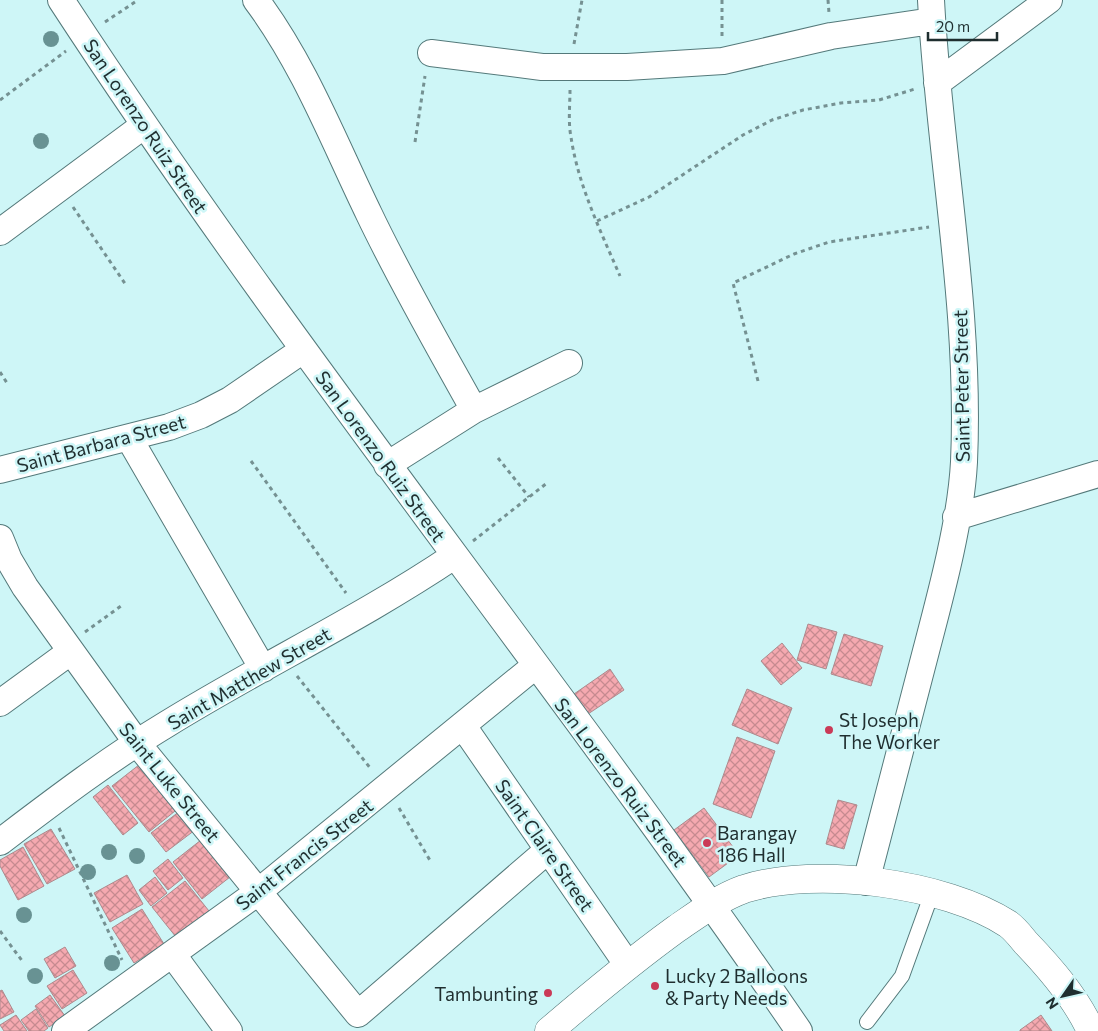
<svg xmlns="http://www.w3.org/2000/svg" width="1098" height="1031" font-family="Commissioner,sans-serif">
	<defs>
		<pattern id="building-cross-hatch" width="8" height="8" patternUnits="userSpaceOnUse" patternTransform="scale(1.25)"><rect width="8" height="8" fill="#f5a9b0"/><path d="M0 0l8 8M0 8l8-8" fill="none" stroke="#c68a90"/></pattern>
	</defs>
	<rect width="100%" height="100%" fill="#cef6f7"/>
	<!-- building -->
	<path fill="url(#building-cross-hatch)" stroke="#ad8a8d" d="M808 624 837 632 826 669 797 660Z
		M844 634 883 646 871 686 831 674Z
		M782 643 802 668 781 685 761 661Z
		M610 669 624 690 588 714 574 694Z
		M747 689 792 708 778 744 732 725Z
		M737 737 775 751 751 818 713 804Z
		M144 761 180 807 149 832 112 786Z
		M108 785 138 823 123 835 93 797Z
		M838 800 857 805 844 849 826 844Z
		M704 808 739 855 709 877 674 830Z
		M180 811 195 830 166 852 151 833Z
		M51 829 75 869 47 884 24 844Z
		M201 840 230 877 202 899 173 862Z
		M23 847 44 886 18 900 0 866V860Z
		M168 859 183 878 168 890 153 871Z
		M127 875 143 904 110 922 94 893Z
		M155 877 167 893 151 906 139 890Z
		M185 881 209 911 176 937 152 907Z
		M142 909 164 944 134 963 112 928Z
		M65 947 76 966 55 978 44 959Z
		M73 970 87 993 62 1009 47 986Z
		M2 990 14 1012 0 1019V991Z
		M50 995 65 1016 49 1027 35 1006Z
		M36 1009 48 1028 44 1031H29L21 1020Z
		M16 1015 27 1031H4L0 1025Z
		M1041 1015 1052 1031H1020V1030Z"/>
	<g fill="none" stroke-linecap="round" stroke-linejoin="round">
		<!-- lane casing -->
		<g stroke="#54797a" stroke-width="16">
			<path id="lane" d="M867 1022 902 976 932 893"/>
		</g>
		<!-- street casing -->
		<g stroke="#54797a" stroke-width="28">
			<path id="street" d="M61 0C292 354 560 682 799 1031
				M256 0C304 64 334 142 369 214 401 281 438 345 474 410
				M431 53 542 67H627L723 61 831 36 932 21
				M937 83 1049 0
				M0 232 143 126
				M129 438 263 669
				M387 465 474 410 569 363
				M0 470 169 427 201 415 230 400 303 350
				M956 517 1098 474
				M0 538 9 560 25 587 137 743 358 1014 548 850
				M0 703 70 652
				M463 726 627 964
				M0 842C54 801 109 759 167 724 261 666 362 618 454 556
				M866 882C886 805 906 728 926 651 941 594 961 520 964 462 971 307 939 154 931 0
				M173 955 229 1031
				M65 1031 258 892 535 666"/>
		</g>
		<!-- secondary casing -->
		<g stroke="#54797a" stroke-width="29">
			<path id="secondary" d="M549 1031C591 995 632 961 676 929 698 914 719 898 744 889 816 866 945 883 1008 924 1015 929 1021 937 1026 943 1051 969 1076 998 1091 1031"/>
		</g>
		<!-- path -->
		<path stroke="#759192" stroke-width="3" stroke-dasharray="4 4" stroke-linecap="butt" d="M828 0 829 13
			M105 22 138 0
			M722 36V0
			M574 44 582 0
			M570 90C570 105 568 122 571 137 578 185 601 232 620 276
			M0 100 66 51
			M415 142 425 76
			M73 207 126 285
			M597 221 649 197 743 135 772 120 803 110 841 103 879 100 915 89
			M0 372 7 383
			M758 381 733 283 794 254 829 242 929 227
			M498 458 529 497
			M251 461 346 593
			M473 541 547 483
			M85 632 121 606
			M297 676 371 769
			M399 808 431 862
			M59 828 122 960
			M0 931 23 962"/>
		<!-- lane -->
		<use href="#lane" stroke="#fff" stroke-width="14"/>
		<!-- street -->
		<use href="#street" stroke="#fff" stroke-width="26"/>
		<!-- secondary -->
		<use href="#secondary" stroke="#fff" stroke-width="28"/>
	</g>
	<!-- trees -->
	<g fill="#689293">
		<circle cx="51" cy="39" r="8"/>
		<circle cx="41" cy="141" r="8"/>
		<circle cx="109" cy="852" r="8"/>
		<circle cx="137" cy="856" r="8"/>
		<circle cx="88" cy="872" r="8"/>
		<circle cx="24" cy="915" r="8"/>
		<circle cx="112" cy="963" r="8"/>
		<circle cx="35" cy="976" r="8"/>
	</g>
	<!-- markers -->
	<g fill="#ca3a57" stroke="#cef6f7" stroke-width="2">
		<circle cx="829" cy="730" r="5"/>
		<circle cx="707" cy="843" r="5"/>
		<circle cx="655" cy="986" r="5"/>
		<circle cx="548" cy="993" r="5"/>
	</g>
	<g text-anchor="middle" dominant-baseline="central" stroke-width="5" stroke-linejoin="round" paint-order="stroke">
		<!-- street labels -->
		<g font-size="19" fill="#1f2e2f" stroke="#cef6f7">
			<text transform="translate(146 126) rotate(56)">San Lorenzo Ruiz Street</text>
			<text transform="translate(961 386) rotate(-91)">Saint Peter Street</text>
			<text transform="translate(101 443) rotate(-15)">Saint Barbara Street</text>
			<text transform="translate(381 456) rotate(54)">San Lorenzo Ruiz Street</text>
			<text transform="translate(249 678) rotate(-30)">Saint Matthew Street</text>
			<text transform="translate(170 782) rotate(51)">Saint Luke Street</text>
			<text transform="translate(621 782) rotate(53)">San Lorenzo Ruiz Street</text>
			<text transform="translate(545 845) rotate(55)">Saint Claire Street</text>
			<text transform="translate(304 854) rotate(-38)">Saint Francis Street</text>
		</g>
		<!-- poi labels -->
		<g font-size="19" fill="#1f2e2f" stroke="#cef6f7" text-anchor="start">
			<text x="839" y="719">St Joseph<tspan x="839" dy="22">The Worker</tspan></text>
			<text x="717" y="832">Barangay<tspan x="717" dy="22">186 Hall</tspan></text>
			<text x="665" y="975">Lucky 2 Balloons<tspan x="665" dy="22">&amp; Party Needs</tspan></text>
			<text x="538" y="993" text-anchor="end">Tambunting</text>
		</g>
	</g>
	<!-- north arrow -->
	<g transform="translate(1063 996) rotate(236)" stroke="#cef6f7" stroke-width="4" paint-order="stroke">
	<path d="M0-4L9 19L0 12L-9 19Z" fill="#1f2e2f"/>
	<text y="-8" font-size="14" font-weight="bold" text-anchor="middle" fill="#1f2e2f">N</text>
	</g>
	<!-- scale -->
	<path d="M928 32v8h69v-8" fill="none" stroke="#1f2e2f" stroke-width="2.5"/>
	<text x="936" y="32" font-size="15" fill="#1f2e2f" stroke="#cef6f7" stroke-width="4" paint-order="stroke">20 m</text>
</svg>
